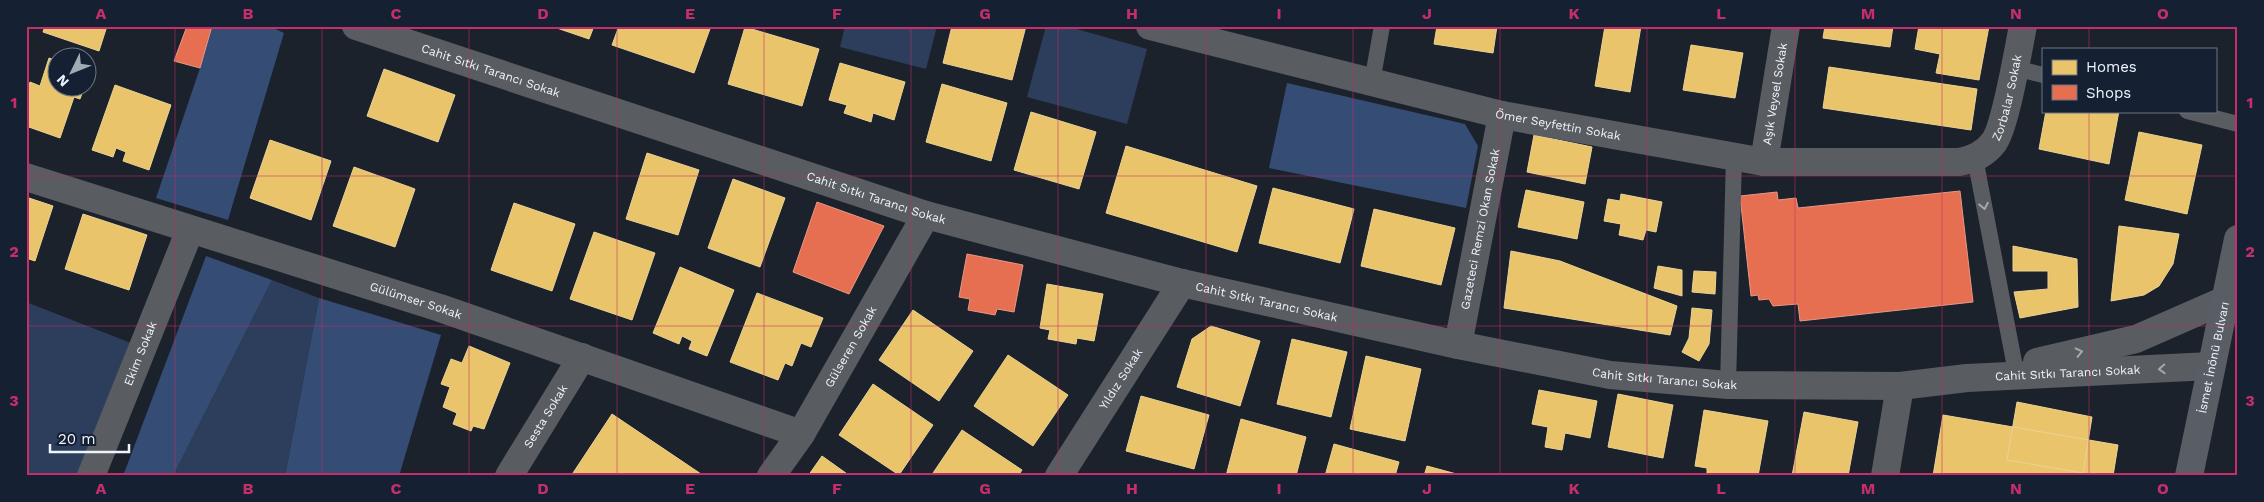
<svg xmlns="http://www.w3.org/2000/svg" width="2264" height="502" font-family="'Work Sans',sans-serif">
	<rect width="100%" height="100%" fill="#1c222c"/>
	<!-- green -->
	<path fill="#2d3e5c" d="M845 26H937L926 69 840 47Z
		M1046 26H1066L1147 49 1127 124 1027 97Z
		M272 280 319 298 285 476H173Z
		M26 302 131 343 78 476H26Z"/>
	<!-- forest -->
	<path fill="#354c75" d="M212 26H269L284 33 228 220 156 198 200 68Z
		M1287 83 1465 124 1478 146 1466 208 1269 168Z
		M206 256 272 280 173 476H123Z
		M319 298 441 335 399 476H285Z"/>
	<!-- homes -->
	<path fill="#e9c46a" stroke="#ead296" d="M45 26H107L99 51 43 32Z
		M551 26H594L589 39Z
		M619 26H711L694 73 612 45Z
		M952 26H1026L1012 80 943 63Z
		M1437 26H1497L1493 53 1434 44Z
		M1605 26H1641L1630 92 1595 86Z
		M1825 26H1893L1890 47 1823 38Z
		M1919 26H1989L1979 80 1936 73 1940 54 1915 49Z
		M745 27 819 49 802 106 728 84Z
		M1691 45 1743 53 1735 98 1683 90Z
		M49 58 58 61V88H84L80 99 74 97 60 138 26 126V94L30 82 40 86Z
		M840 63 905 82 894 120 873 113 871 122 844 113 847 105 829 100Z
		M1829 67 1977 89 1971 130 1823 108Z
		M384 69 455 95 438 142 367 116Z
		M942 84 1007 103 991 161 926 142Z
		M115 85 171 105 149 170 123 161 126 152 116 148 113 157 92 150Z
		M2046 111H2119L2109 164 2039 149Z
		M1031 112 1096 132 1079 189 1014 170Z
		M2139 132 2202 145 2187 214 2125 200Z
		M1534 135 1592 147 1585 184 1527 172Z
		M270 140 331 161 311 220 250 198Z
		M1126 146 1257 186 1237 252 1106 213Z
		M647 153 699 170 678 235 626 219Z
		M354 167 415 189 395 247 333 226Z
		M733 179 785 198 760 267 708 248Z
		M1273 188 1354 209 1340 263 1259 243Z
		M1526 190 1584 202 1577 239 1518 227Z
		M1621 194 1662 202 1656 232 1646 230 1643 240 1619 235 1621 224 1604 221 1608 199 1620 201Z
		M26 197 53 206 35 261 26 258Z
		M514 203 575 224 552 291 491 270Z
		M1374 209 1455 228 1441 285 1361 266Z
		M83 214 147 235 129 290 65 269Z
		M2119 226 2179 234 2173 264 2159 286 2144 295 2111 301Z
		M594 232 655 253 632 320 570 299Z
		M2013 246 2077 259 2078 307 2020 318 2014 292 2048 289V271H2013Z
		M1511 251 1560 261 1677 306 1670 335 1504 308Z
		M1658 266 1682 270V296L1654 288Z
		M680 267 734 290 707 356 689 349 692 341 682 336 679 344 653 333Z
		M1694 271 1716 272 1715 294 1692 292Z
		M1047 284 1103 294 1094 341 1077 338 1076 344 1048 339 1050 330 1040 328Z
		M757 293 823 318 811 347 801 343 792 366 785 363 778 380 730 362Z
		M1692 308 1712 310 1709 344 1699 361 1682 352 1689 338Z
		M913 310 973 351 939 401 879 360Z
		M1211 326 1260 341 1240 406 1177 387 1192 339Z
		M1292 339 1347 352 1331 417 1277 404Z
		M469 346 510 363 484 429 473 426 471 431 453 424 457 413 443 407 450 387 441 384 451 359 462 363Z
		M1008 355 1068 395 1033 446 974 406Z
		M1366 356 1421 369 1405 441 1350 429Z
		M873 384 933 425 899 475 839 435Z
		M1539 390 1597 401 1590 438 1565 433 1562 450 1545 447 1548 427 1532 424Z
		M1618 394 1673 405 1663 458 1608 447Z
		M1141 396 1209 415 1194 469 1126 451Z
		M2017 402 2092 417 2083 473 2007 460Z
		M1704 410 1768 421 1758 476H1707V468L1695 466Z
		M1804 412 1858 422 1848 476H1792Z
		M612 414 704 476H571Z
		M1943 415 2118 445 2113 476H1933Z
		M1241 419 1306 437 1296 476H1226Z
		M962 430 1022 470 1018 476H931Z
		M1334 444 1399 462 1395 476H1325Z
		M822 456 850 476H808Z
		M1427 466 1464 476H1424Z"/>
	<!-- shops -->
	<path fill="#e76f51" stroke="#e99785" d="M187 26H212L200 68 174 61Z
		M1960 191 1973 302 1800 321 1798 304 1773 306 1769 299 1759 300 1758 295 1751 296 1740 196 1777 192 1778 200 1796 198 1798 208Z
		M817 202 884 226 849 294 793 272Z
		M967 254 1023 265 1014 312 997 309 995 315 968 310 970 299 959 297Z"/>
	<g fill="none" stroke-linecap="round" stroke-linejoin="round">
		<!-- service -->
		<path stroke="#595c61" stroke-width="16" d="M2014 68 2043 75
			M1372 82 1382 26
			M2187 111 2238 124
			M1975 158 2015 367
			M1728 385 1734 157"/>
		<!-- minor -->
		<g stroke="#595c61" stroke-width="28">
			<path id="s1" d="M1150 26 1502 115 1764 162H1959C1974 159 1985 154 1994 142 2006 125 2018 50 2023 26"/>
			<path id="s2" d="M1764 162 1786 26"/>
			<path id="s3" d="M26 177 440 308 801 434"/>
			<path id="s4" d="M1458 345 1502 115"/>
			<path id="s5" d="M91 476 190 230"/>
			<path id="s6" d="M509 476 582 357"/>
			<path id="s7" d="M771 476 801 434 926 215"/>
			<path id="s8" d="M1059 476 1182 283"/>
			<path d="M1885 476 1900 386"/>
		</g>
		<!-- tertiary -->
		<g stroke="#595c61" stroke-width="28">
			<path id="s9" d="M356 26 926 215 1182 283 1458 345 1610 375 1728 385 1900 386 1967 378 2211 366"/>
			<path d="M2037 362 2136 339 2225 300"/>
		</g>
		<!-- primary -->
		<path stroke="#595e65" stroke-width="28" id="s10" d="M2189 476 2238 239"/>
	</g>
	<!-- one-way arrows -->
	<defs><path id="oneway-chevron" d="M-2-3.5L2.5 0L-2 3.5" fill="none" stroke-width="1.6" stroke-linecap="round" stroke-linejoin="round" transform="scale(1.25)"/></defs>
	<g stroke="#a3a8b0">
		<use href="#oneway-chevron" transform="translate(1984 206) rotate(79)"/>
		<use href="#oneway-chevron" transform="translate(2079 352) rotate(-13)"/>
		<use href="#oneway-chevron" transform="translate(2162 369) rotate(177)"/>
	</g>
	<!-- grid -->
	<path fill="none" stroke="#c62e6b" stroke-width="1" stroke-opacity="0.55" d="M175 26V476M322 26V476M469 26V476M617 26V476M764 26V476M911 26V476M1058 26V476M1206 26V476M1353 26V476M1500 26V476M1647 26V476M1795 26V476M1942 26V476M2089 26V49M2089 111V476M26 176H2238M26 326H2238"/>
	<g text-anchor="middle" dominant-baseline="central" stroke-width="5" stroke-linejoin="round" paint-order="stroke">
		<!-- street labels -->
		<g font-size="12" fill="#edf4fe" stroke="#152033">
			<text stroke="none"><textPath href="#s9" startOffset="142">Cahit Sıtkı Tarancı Sokak</textPath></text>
			<text stroke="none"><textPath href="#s2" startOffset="69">Aşık Veysel Sokak</textPath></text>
			<text stroke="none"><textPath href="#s1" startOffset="912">Zorbalar Sokak</textPath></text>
			<text stroke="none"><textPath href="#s1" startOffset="420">Ömer Seyfettin Sokak</textPath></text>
			<text stroke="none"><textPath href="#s9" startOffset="548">Cahit Sıtkı Tarancı Sokak</textPath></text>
			<text stroke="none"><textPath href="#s4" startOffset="118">Gazeteci Remzi Okan Sokak</textPath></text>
			<text stroke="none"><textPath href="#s3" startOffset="409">Gülümser Sokak</textPath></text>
			<text stroke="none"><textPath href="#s9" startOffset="952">Cahit Sıtkı Tarancı Sokak</textPath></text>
			<text stroke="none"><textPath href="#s7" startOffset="152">Gülseren Sokak</textPath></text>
			<text stroke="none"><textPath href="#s5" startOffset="132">Ekim Sokak</textPath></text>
			<text stroke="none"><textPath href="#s10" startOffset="121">İsmet İnönü Bulvarı</textPath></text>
			<text stroke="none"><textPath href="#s9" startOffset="1762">Cahit Sıtkı Tarancı Sokak</textPath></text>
			<text stroke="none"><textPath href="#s9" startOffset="1358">Cahit Sıtkı Tarancı Sokak</textPath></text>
			<text stroke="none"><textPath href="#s8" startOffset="115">Yıldız Sokak</textPath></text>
			<text stroke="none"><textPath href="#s6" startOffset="70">Sesta Sokak</textPath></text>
		</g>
	</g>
	<!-- border -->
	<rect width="2264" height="502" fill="none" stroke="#152033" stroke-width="55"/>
	<!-- legend -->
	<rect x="2042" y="48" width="175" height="65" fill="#152033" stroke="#6b7584"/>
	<rect x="2052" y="60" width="25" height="15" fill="#e9c46a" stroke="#6b7584"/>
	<text x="2086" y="72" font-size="15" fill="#edf4fe">Homes</text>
	<rect x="2052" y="85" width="25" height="15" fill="#e76f51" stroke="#6b7584"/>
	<text x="2086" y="98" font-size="15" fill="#edf4fe">Shops</text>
	<!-- north arrow -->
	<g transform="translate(72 72) rotate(227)"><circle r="24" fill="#152033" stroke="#6b7584"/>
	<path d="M0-4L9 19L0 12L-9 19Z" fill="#a4aab4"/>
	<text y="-8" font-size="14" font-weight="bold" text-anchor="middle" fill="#edf4fe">N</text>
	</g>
	<!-- scale -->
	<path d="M50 444v8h79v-8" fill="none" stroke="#edf4fe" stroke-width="2.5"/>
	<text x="58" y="444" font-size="15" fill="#edf4fe" stroke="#152033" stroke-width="4" paint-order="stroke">20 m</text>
	<rect x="28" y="28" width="2208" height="446" fill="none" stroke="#c62e6b" stroke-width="2"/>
	<g font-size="16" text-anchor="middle" font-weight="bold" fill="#c62e6b">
		<text x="101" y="19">A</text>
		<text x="248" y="19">B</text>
		<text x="396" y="19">C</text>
		<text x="543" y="19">D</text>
		<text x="690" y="19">E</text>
		<text x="837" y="19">F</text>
		<text x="985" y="19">G</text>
		<text x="1132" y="19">H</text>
		<text x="1279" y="19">I</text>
		<text x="1427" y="19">J</text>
		<text x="1574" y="19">K</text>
		<text x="1721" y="19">L</text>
		<text x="1868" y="19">M</text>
		<text x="2016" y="19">N</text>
		<text x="2163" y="19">O</text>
		<text x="14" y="108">1</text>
		<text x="2250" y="108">1</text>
		<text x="14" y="257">2</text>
		<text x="2250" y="257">2</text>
		<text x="14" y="406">3</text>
		<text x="2250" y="406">3</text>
		<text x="101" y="494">A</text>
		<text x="248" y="494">B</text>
		<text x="396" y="494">C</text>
		<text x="543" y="494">D</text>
		<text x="690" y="494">E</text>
		<text x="837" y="494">F</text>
		<text x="985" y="494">G</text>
		<text x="1132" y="494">H</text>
		<text x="1279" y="494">I</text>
		<text x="1427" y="494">J</text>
		<text x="1574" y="494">K</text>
		<text x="1721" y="494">L</text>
		<text x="1868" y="494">M</text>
		<text x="2016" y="494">N</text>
		<text x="2163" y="494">O</text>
	</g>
</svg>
